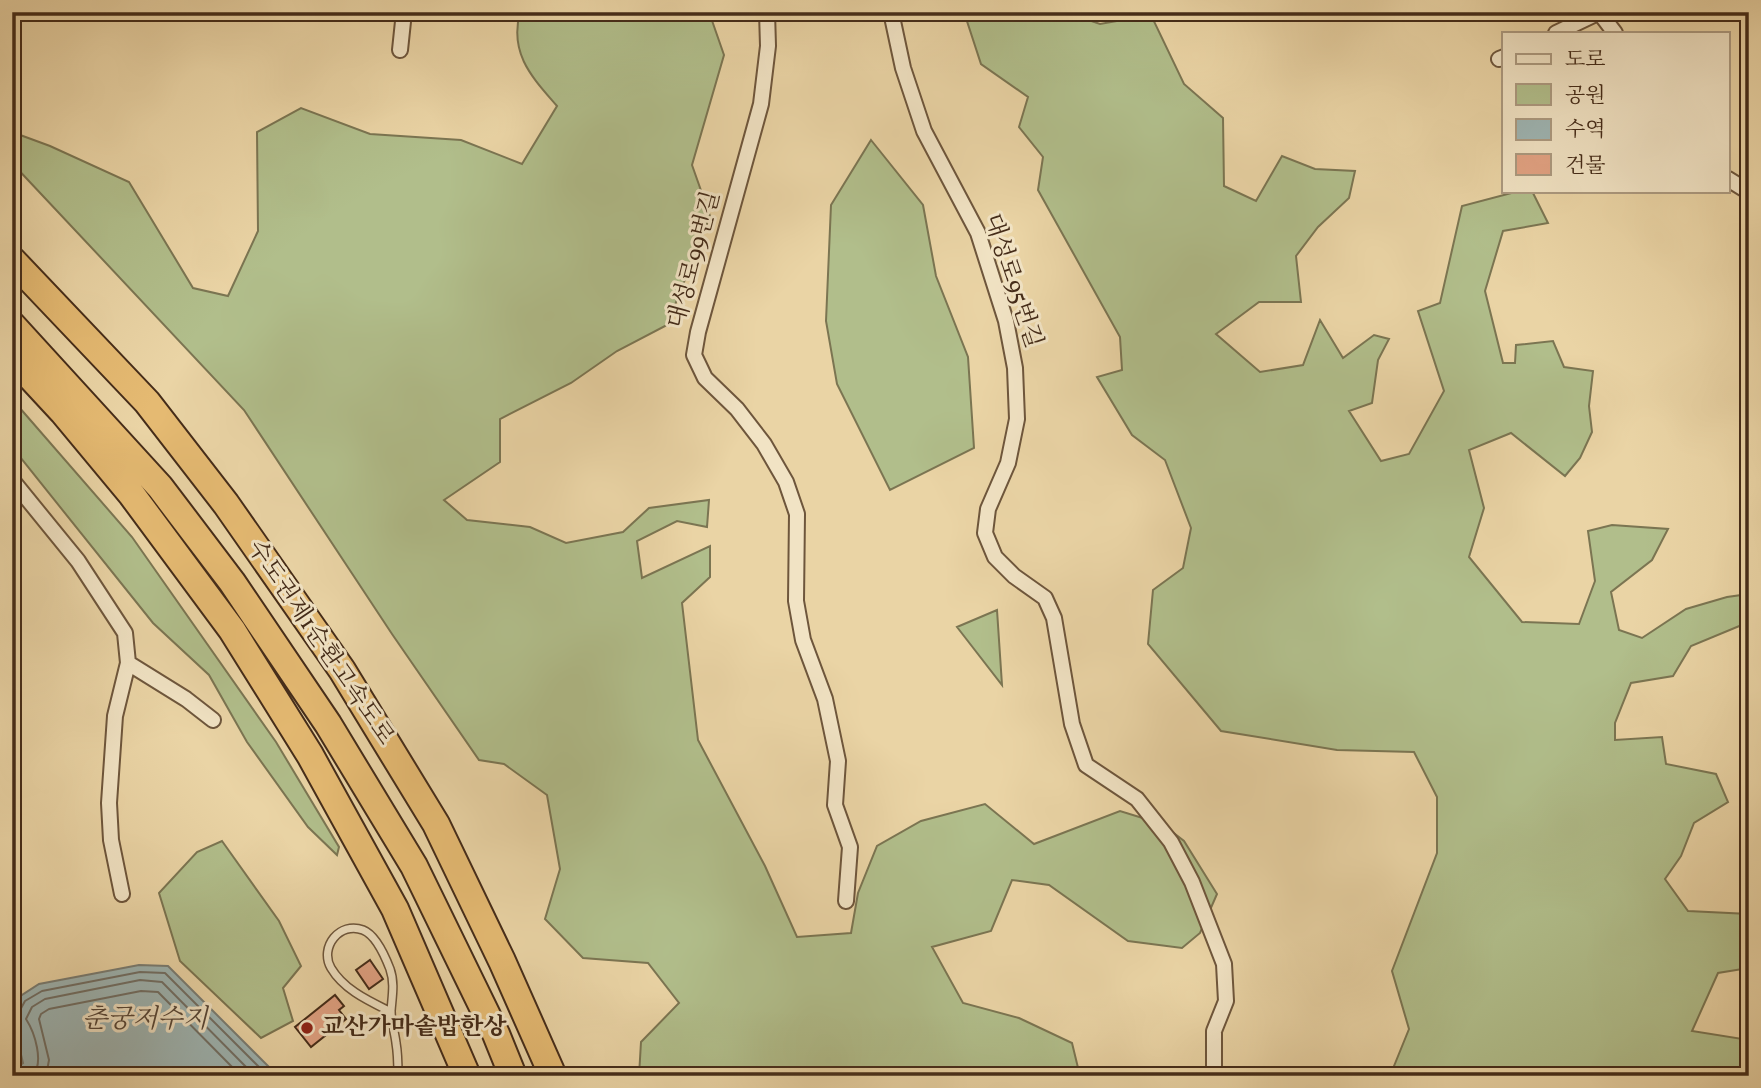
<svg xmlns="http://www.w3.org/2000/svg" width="1761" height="1088" font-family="Vollkorn,'Noto Serif KR',serif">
	<rect width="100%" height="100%" fill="#ead4a5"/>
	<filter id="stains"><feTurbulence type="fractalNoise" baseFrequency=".00286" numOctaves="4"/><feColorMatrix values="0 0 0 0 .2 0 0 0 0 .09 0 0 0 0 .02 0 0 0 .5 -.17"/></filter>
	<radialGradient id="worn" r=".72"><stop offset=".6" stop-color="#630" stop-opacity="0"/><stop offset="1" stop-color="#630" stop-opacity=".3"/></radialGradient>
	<!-- green -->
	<path fill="#b1be8b" stroke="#7b7552" stroke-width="2" d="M520 12H709L724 55 692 165 710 216 667 325 617 351 571 383 500 419V462L444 500 467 520 530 527 566 543 623 532 649 508 709 500 707 527 677 521 637 541 642 578 710 546V577L682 603 698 740 765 866 797 937 851 933 858 893 877 846 921 821 985 804 1034 844 1120 811 1162 824 1184 841 1217 894 1200 933 1182 948 1128 941 1049 885 1012 880 991 931 932 947 963 1003 1019 1018 1072 1043 1080 1076H639L641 1042 679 1003 648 963 583 958 545 919 560 869 547 795 504 764 479 760 392 634 244 410 12 163V132L50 146 129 182 193 288 228 296 258 231 257 132 301 108 370 134 461 140 522 164 557 106C532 77 509 54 520 12Z
		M964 12H1065L1100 24 1151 15 1184 84 1223 118 1224 186 1256 201 1282 156 1315 169 1355 171 1349 198 1318 227 1296 256 1301 302H1259L1216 334 1260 372 1303 365 1320 320 1343 358 1374 335 1389 339 1378 360 1372 403 1349 411 1381 461 1409 454 1444 391 1418 311 1440 303 1462 206 1519 191H1532L1548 223 1503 231 1485 291 1503 363H1515L1516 345 1553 341 1564 367 1593 371 1589 406 1592 432 1580 458 1565 476 1511 433 1469 450 1484 508 1469 557 1522 622 1579 624 1595 581 1588 531 1612 525 1668 529 1652 560 1611 592 1619 630 1642 638 1686 609 1727 597 1749 594V622L1691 646 1673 676 1631 683 1615 723V740L1662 737 1666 764 1716 774 1728 802 1694 823 1681 856 1665 879 1688 911 1749 914V968L1718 973 1692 1031 1749 1040V1076H1390L1409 1029 1392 971 1437 853V797L1414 752 1337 750 1221 731 1148 644 1153 590 1183 568 1191 528 1165 460 1132 435 1097 377 1122 370 1120 337 1038 190 1043 157 1019 127 1028 97 981 64Z
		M871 140 923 205 936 276 968 357 974 448 890 490 837 384 826 321 831 205Z
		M12 399 132 537 276 742 339 847 337 855 308 827 247 742 209 675 153 623 12 447Z
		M997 610 1002 685 957 627Z
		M222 841 279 921 301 966 283 988 293 1021 261 1038 180 961 159 893 197 852Z"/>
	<!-- water -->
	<path fill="#9eb5b3" stroke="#7a7e75" stroke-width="2" d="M139 965 168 966 278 1076H12V1071L23 1063 12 1017 19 997 39 984Z"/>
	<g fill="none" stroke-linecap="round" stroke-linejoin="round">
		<!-- shore -->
		<path stroke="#727066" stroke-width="2" d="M12 1013 19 1012 25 1001 42 991 140 972 165 973 268 1076
			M33 1076C44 1062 35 1033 26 1019L32 1007 45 999 140 980 162 982 255 1076
			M46 1076 49 1060 39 1019 41 1014 49 1009 141 991 158 992 241 1076"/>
	</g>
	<!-- building -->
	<path fill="#e2a384" stroke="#452c19" stroke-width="2" d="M370 960 383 979 369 989 356 970Z
		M335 995 344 1006 339 1010 346 1019 311 1047 295 1027Z"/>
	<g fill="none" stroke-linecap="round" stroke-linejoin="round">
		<!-- lane casing -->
		<g stroke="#6e563c" stroke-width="10">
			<path id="lane" d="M391 1012C369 1001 344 990 331 968 319 947 340 921 363 930 376 935 385 956 390 969 395 983 392 997 391 1011 391 1022 395 1033 396 1043 398 1054 398 1065 398 1076"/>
		</g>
		<!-- street casing -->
		<g stroke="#6e563c" stroke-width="18">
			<path id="street" d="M767 12 768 46 761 104 698 332 694 355 705 378 737 409 764 444 786 482 797 514 796 601 803 640 825 699 838 761 835 805 850 847 846 901
				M891 12 903 68 924 131 978 233 1006 321 1015 368 1017 419 1008 463 988 509 985 533 995 557 1014 576 1045 598 1054 618 1072 724 1086 765 1137 799 1171 842 1192 882 1224 964 1226 1001 1214 1031V1076
				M1599 12 1615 33
				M1556 33 1600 12
				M400 50 404 12
				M1499 59 1504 57
				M1728 179 1749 192
				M12 480 78 561 125 633 128 663 115 716 109 803 111 840 122 894
				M128 663 186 699 213 720"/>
		</g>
		<!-- highway casing -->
		<g stroke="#452c19" stroke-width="30">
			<path id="highway" d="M12 260 147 402 226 504 342 670 436 824 502 961 553 1076
				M12 325 160 487 232 582 328 724 414 866 496 1034 513 1076
				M12 357 63 412 132 495 232 630 310 755 395 909 467 1076"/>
		</g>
		<!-- lane -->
		<use href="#lane" stroke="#f1e3c4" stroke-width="7"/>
		<!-- street -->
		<use href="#street" stroke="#f1e3c4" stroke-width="14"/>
		<!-- highway -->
		<use href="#highway" stroke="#e5ba72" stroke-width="26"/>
	</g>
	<!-- markers -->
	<circle fill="#8f2418" stroke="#f1e3c4" stroke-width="2.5" cx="307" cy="1028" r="7"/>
	<g text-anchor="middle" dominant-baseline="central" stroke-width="6" stroke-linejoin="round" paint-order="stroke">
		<!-- street labels -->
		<g font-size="24" fill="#452c19" stroke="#f1e3c4">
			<text transform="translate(695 260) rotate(-75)">대성로99번길</text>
			<text transform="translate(1012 281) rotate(72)">대성로95번길</text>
			<text transform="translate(320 643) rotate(56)">수도권제1순환고속도로</text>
		</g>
		<!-- poi labels -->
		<g font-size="24" font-weight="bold" fill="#452c19" stroke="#f1e3c4" text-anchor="start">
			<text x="321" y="1028">교산가마솥밥한상</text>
		</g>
		<!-- water labels -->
		<g font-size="26" font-style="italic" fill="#574738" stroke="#f1e3c4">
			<text x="145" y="1020">춘궁저수지</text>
		</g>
	</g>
	<!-- margin -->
	<rect width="1761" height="1088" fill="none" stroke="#ead4a5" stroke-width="42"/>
	<rect x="14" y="14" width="1733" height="1060" fill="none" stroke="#452c19" stroke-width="3.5"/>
	<rect x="21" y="21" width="1719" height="1046" fill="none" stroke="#452c19" stroke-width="2"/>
	<!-- legend -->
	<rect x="1502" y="32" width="228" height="161" fill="#f1e3c4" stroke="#ac9a80" stroke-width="2"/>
	<rect x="1516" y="54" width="35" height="10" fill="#f1e3c4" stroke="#ac9a80" stroke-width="2"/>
	<text x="1565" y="66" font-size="21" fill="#452c19">도로</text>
	<rect x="1516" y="84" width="35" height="21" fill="#b1be8b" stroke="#ac9a80" stroke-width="2"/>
	<text x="1565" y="102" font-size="21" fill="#452c19">공원</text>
	<rect x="1516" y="119" width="35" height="21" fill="#9eb5b3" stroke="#ac9a80" stroke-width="2"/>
	<text x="1565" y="136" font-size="21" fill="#452c19">수역</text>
	<rect x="1516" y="154" width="35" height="21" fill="#e2a384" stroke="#ac9a80" stroke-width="2"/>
	<text x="1565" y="172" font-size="21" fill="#452c19">건물</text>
	<rect width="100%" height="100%" filter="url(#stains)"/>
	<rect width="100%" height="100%" fill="url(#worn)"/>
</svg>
